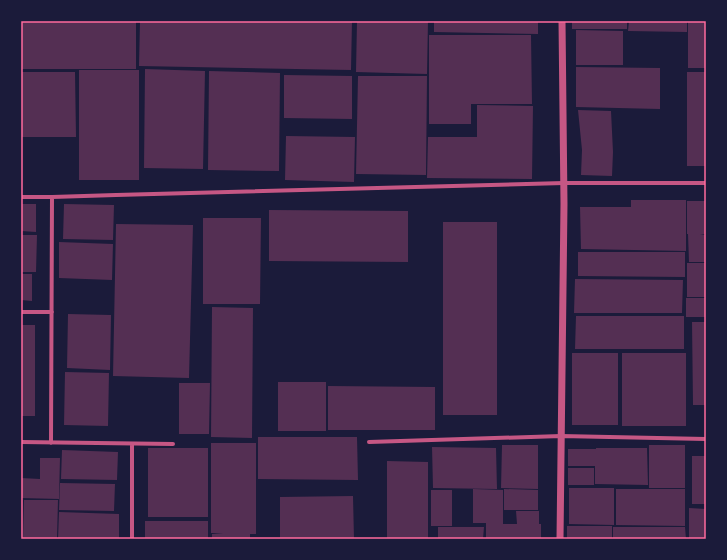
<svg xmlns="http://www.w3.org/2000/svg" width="727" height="560" font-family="Lora,serif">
	<rect width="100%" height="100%" fill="#1b1b3a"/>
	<!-- building -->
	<path fill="#542f53" d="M21 21H136V69H21Z
		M140 21H352L351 70 139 66Z
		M357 21H428L427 74 356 72Z
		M434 21H538V34L434 32Z
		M572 21H627V29H572Z
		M629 21H687V32L628 31Z
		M688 21H706V68H688Z
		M576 30 623 31V65H576Z
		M429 35H531L532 104H471V124H429Z
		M576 67 660 68V109L576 107Z
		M145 69 205 71 203 169 144 168Z
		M79 70H139V180H79Z
		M209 71 280 73 279 171 208 170Z
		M21 72H75L76 137H21Z
		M687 72H706V166H687Z
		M284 75 352 76V119L284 118Z
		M358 76H427L426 175 356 174Z
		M477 105 533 106 532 179 427 178 428 137H477Z
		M578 110 611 111 613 152 612 176 581 175 582 150Z
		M286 136 355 137 354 182 285 180Z
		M631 200H686V251L581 249 580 207H631Z
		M687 201H706V234L700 235H706V262H689L688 234H687Z
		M21 204H36V232L21 231Z
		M64 204 114 205 113 240 63 239Z
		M269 210 408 211V262L269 261Z
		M203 218H261L260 304H203Z
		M443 222H497V415H443Z
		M116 224 193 225 189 378 113 376Z
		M21 235H37L36 272H21Z
		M59 242 113 244 112 280 59 278Z
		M578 252H685V277L578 276Z
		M687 263H706V297H687Z
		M21 274H32V301L21 300Z
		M575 279 683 280 682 313H574Z
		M686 298H706V317H686Z
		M212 307 253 308 252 438 211 437Z
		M68 314 111 315 110 370 67 368Z
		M576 316H684V349H575Z
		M692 322H706V405H693Z
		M21 325H35V416H21Z
		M572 353H618V425H572Z
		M622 353H686V426H622Z
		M65 372 109 373 108 426 64 425Z
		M278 382H326V431H278Z
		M179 383H210L209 434H179Z
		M328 386 435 387V430H328Z
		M258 437H357L358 480 258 479Z
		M211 443H256V534H250V539H212V534L223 533H211Z
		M502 445H538V489L501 488Z
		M649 445H685V488H649Z
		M432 447 496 448 497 489 433 488Z
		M148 448H208V517H148Z
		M596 448H647L648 485 595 484V466H568V449H596Z
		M62 450 118 452 117 480 61 479Z
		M692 456H706V504H692Z
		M40 458H60L59 499 21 498V478L40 479Z
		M387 461 428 462V539H387Z
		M568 468H594V485H568Z
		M60 483 115 484 114 511 59 510Z
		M569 488H614V525L569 524Z
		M473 489 503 490V524H517L516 511H539V524H541V539H486V523H473Z
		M504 489 538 490V510H504Z
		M616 489H685V526L616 525Z
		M431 490H452V526H431Z
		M353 496 354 539H280V497Z
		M24 500H58L57 539H23Z
		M689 508 706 509V539H689Z
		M59 512 119 514V539H58Z
		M145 521H208V539H145Z
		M567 526H612V539H567Z
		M438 527H484L483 539H438Z
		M613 527H685L686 539H613Z"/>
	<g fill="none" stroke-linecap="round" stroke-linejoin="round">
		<!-- minor -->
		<path stroke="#c65784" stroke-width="4" d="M21 197H52L116 195 564 183H706
			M21 312H52
			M21 442 173 444
			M369 442 561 436 706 439
			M51 443 52 197
			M132 539V444"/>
		<!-- tertiary -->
		<path stroke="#c65784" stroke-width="7" d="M560 539 564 204 562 21"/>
	</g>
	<!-- border -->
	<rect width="727" height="560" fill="none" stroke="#1b1b3a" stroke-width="44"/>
	<rect x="22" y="22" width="683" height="516" fill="none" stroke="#ff6b9d" stroke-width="1.5"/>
</svg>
